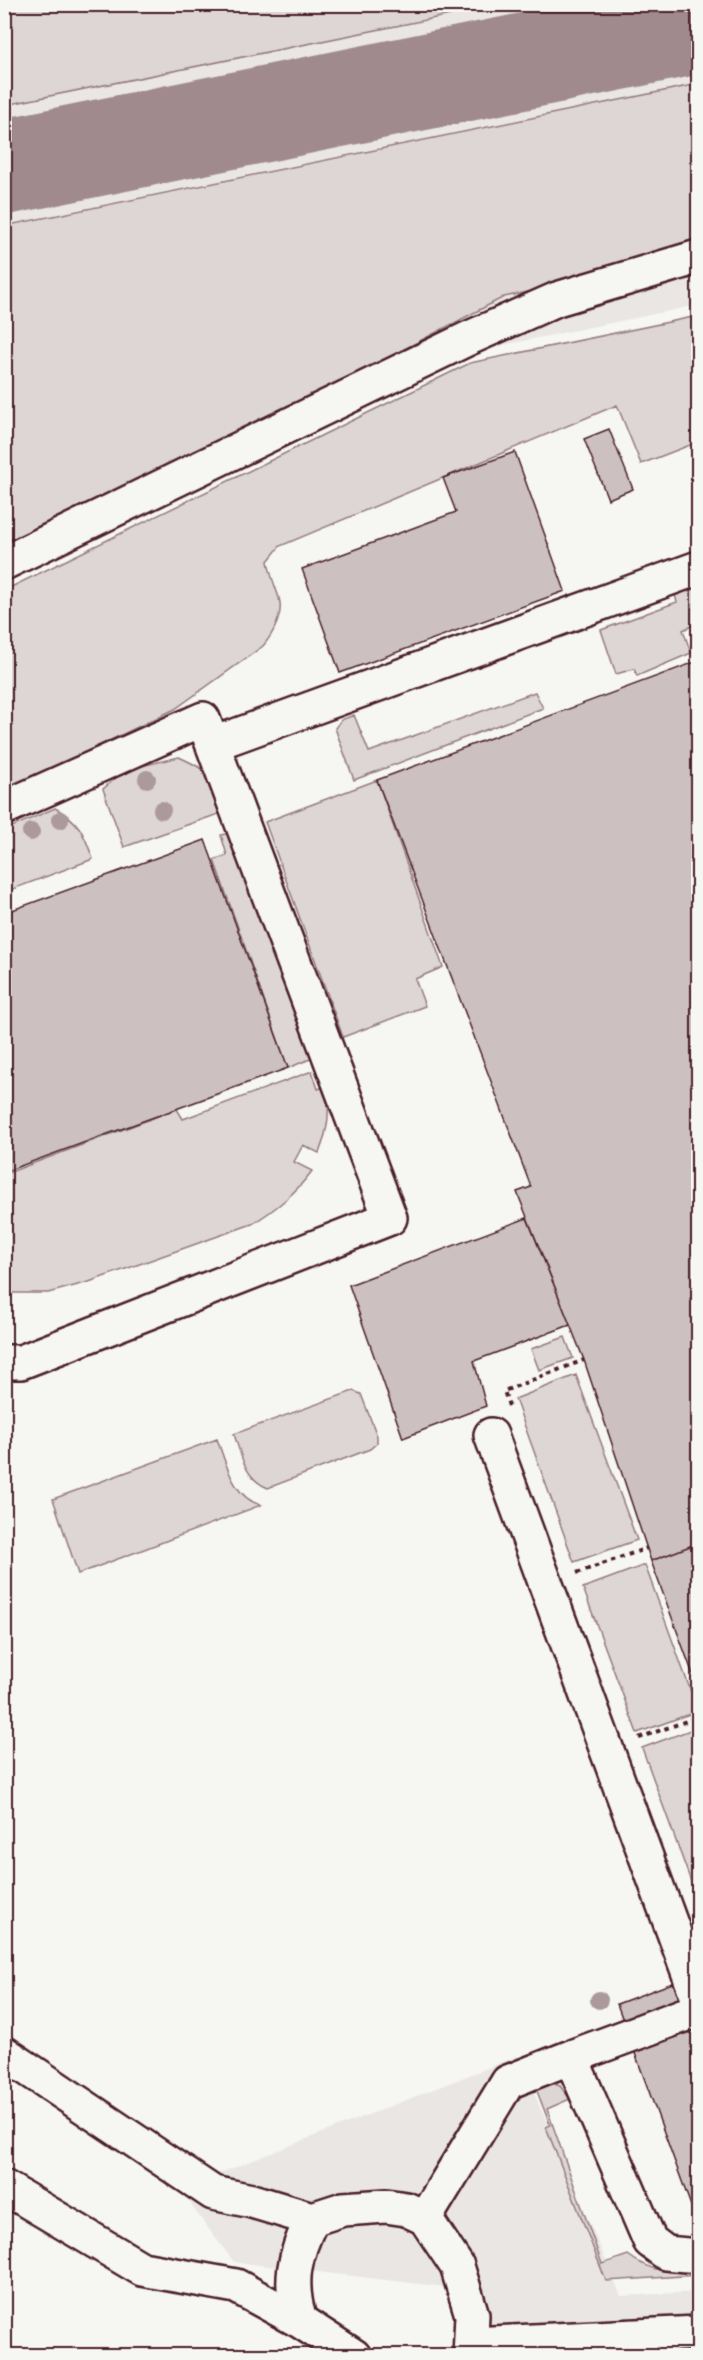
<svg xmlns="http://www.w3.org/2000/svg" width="703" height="2360" font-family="Mali,sans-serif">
	<rect width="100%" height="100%" fill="#f6f6f2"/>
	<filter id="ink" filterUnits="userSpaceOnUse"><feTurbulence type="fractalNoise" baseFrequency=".0167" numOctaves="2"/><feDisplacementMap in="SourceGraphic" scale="12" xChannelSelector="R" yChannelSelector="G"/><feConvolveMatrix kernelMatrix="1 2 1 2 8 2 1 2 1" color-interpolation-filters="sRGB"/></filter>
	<g filter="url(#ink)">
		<!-- built -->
		<path fill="#e9e6e3" d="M5 5H698V305L489 348 5 582Z
			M518 2056 621 2296 698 2292V2355H503L471 2290 234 2262 193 2208 182 2188Z"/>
		<!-- green -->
		<path fill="#ddd6d5" stroke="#947a80" stroke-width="1.5" d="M5 4H500V5L5 105Z
			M698 84V256L504 297 5 557 4 226Z
			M698 316V442L641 464 617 405 280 546 268 561C270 575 275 585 279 598 284 614 273 634 263 646L175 709 5 791V590L470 363Z
			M696 586 698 593V623L683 630 691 653 637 676 634 669 616 674 601 630 677 602 675 595Z
			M535 692 543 708 354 780 335 728 341 720 354 715 369 752Z
			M179 757C212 772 216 777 227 811L124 847 103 789 125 770Z
			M377 780 443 967 415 979 425 1006 343 1037 265 822Z
			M55 808C80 821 84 834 93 859L5 892V830Z
			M235 832 315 1057 288 1068 214 860 227 855 221 835Z
			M312 1071 318 1089 326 1086C330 1113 329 1127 319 1153L303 1145 294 1162 312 1171C295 1194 276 1209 252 1224L89 1282 48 1293H5V1174L177 1109 183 1119Z
			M565 1337 573 1358 539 1370 531 1349Z
			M576 1375 637 1540 574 1562 515 1399Z
			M353 1391 361 1394 377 1436V1443L370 1449 268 1488C245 1479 241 1455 234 1434Z
			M217 1439C226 1463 233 1498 261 1505L78 1574 53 1499Z
			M645 1565 698 1711 637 1733 583 1588Z
			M698 1727V1901L642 1748Z
			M546 2081 560 2086 570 2099 547 2109 602 2264 628 2255C650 2272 672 2274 698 2272V2275L606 2281 546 2127 550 2125 535 2086Z"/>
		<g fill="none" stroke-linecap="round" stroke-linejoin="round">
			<!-- taxiway -->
			<path stroke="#a08a8e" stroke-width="96" d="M4 167 698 26"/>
		</g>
		<!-- building -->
		<path fill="#ccc1c0" stroke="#4a1f2b" stroke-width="1.5" d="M609 429 633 489 608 499 584 439Z
			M515 452 565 591 340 673 302 569 456 512 443 478Z
			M698 661V1543L651 1561 584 1360 517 1192 531 1187 377 780Z
			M205 840 288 1068 4 1172V913Z
			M527 1218 570 1325 474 1361 486 1406 403 1438 349 1285Z
			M698 1543V1688L651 1561Z
			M683 1979 698 2021V2225L617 2004Z"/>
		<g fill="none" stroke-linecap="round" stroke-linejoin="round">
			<!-- minor casing -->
			<g stroke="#4a1f2b" stroke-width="38">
				<path id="minor" d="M4 563 467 339 557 299 698 257
					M213 744 698 568
					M4 808 203 719 390 1218 21 1362H4
					M491 1435 698 1998
					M4 2053 213 2193 252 2201 312 2219
					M571 2057 698 2010
					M4 2187 142 2269 236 2286 300 2321 354 2356
					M425 2218 508 2082 571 2057 650 2241 666 2253 698 2256
					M300 2321C288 2282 294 2255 312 2219L343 2209 386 2206 406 2209 425 2218 457 2266 472 2315 470 2356
					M471 2344 698 2333"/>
			</g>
			<!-- path -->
			<path stroke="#4a1f2b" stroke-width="4" stroke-dasharray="4.5 4.5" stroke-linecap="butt" d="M509 1406 504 1391 584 1360
				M577 1573 647 1548
				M639 1738 698 1717"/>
			<!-- minor -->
			<use href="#minor" stroke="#f6f6f2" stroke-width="33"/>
		</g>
		<!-- trees -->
		<g fill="#ac999c">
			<circle cx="147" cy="779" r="9"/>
			<circle cx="162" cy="810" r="9"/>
			<circle cx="60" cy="820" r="9"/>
			<circle cx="31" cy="832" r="9"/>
			<circle cx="599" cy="2000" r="9"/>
		</g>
	</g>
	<!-- margin -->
	<rect width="703" height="2360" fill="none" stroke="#f6f6f2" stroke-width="24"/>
	<rect x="12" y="12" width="679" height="2336" fill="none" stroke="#4a1f2b" stroke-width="2" filter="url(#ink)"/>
</svg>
